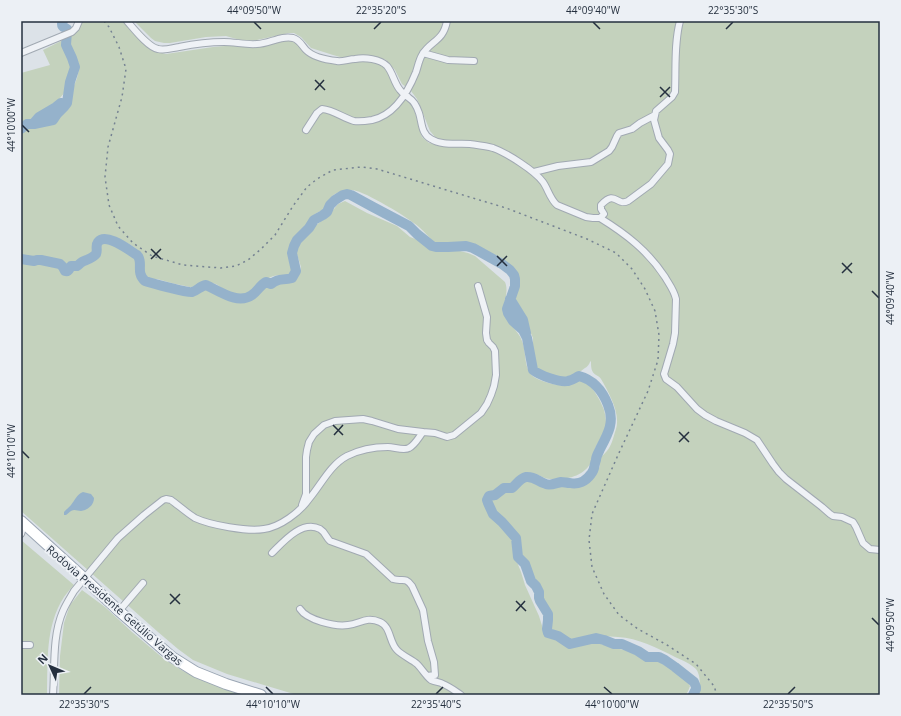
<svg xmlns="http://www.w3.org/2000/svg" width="901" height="716" font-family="'Open Sans',sans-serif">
	<rect width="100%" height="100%" fill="#dce2e8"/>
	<!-- green -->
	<path fill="#c4d2bd" d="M82 21H122L132 31 155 51 166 54 213 47 225 46 227 44 271 42 288 40 296 43 329 62 338 64 362 61 371 62 379 64 384 67 391 79 413 107 416 116 420 131 422 137 429 143 436 144 435 137 430 131 420 106 417 99 411 91 402 84 395 70 386 60 377 57 365 55 348 57H340L333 55 311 48 301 37 294 33H289L257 40 247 41 240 40 226 36 206 37 170 43H164L155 41 151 38 134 21H880V695H696C701 688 701 676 696 669 691 664 682 660 675 657 657 648 638 638 618 637 608 636 598 636 588 637 582 638 576 641 570 640 565 639 558 635 554 631 548 627 551 615 548 609 546 606 544 604 543 601 541 597 543 593 541 589 538 585 535 581 532 577 527 570 522 560 520 552 519 547 520 542 520 537L504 520 496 515 490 500 492 498 497 496 503 490C521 494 518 481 527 480 534 479 538 484 544 486 550 488 556 484 562 484 566 483 570 486 574 486 585 486 594 476 599 468L600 466 599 459C610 449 611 446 615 432 616 429 617 426 617 423 618 409 608 391 601 379 599 376 599 377 596 375 591 372 591 367 591 361L590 362C588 367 586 367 581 371 578 373 574 377 570 378 560 382 545 375 536 370L533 361V338L516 300V294L520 281 518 275 508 263 500 257 466 244 448 246 439 245 436 244C430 239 425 232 419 227 409 218 366 192 353 190 347 190 340 191 335 194 329 197 329 204 325 208 322 211 317 212 314 215 311 217 310 221 307 224 300 233 295 233 291 246 289 254 296 269 288 275 285 277 277 274 271 277 261 281 253 293 243 295 238 296 230 294 225 292 222 290 220 286 216 284 212 283 205 282 201 283 197 285 194 287 190 287 179 285 168 282 157 279 153 279 148 279 145 276 139 271 143 265 142 259 141 246 118 239 108 235 98 234 92 243 94 252 86 259 76 261 68 266L54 260 21 255V133L26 128H33L53 123 68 106 71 99 72 91 77 78 79 69V64L69 43 68 36 79 28Z
		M63 40 72 65 71 70 66 81 65 92 55 104 40 112 31 121 21 126V73L50 65 43 50Z
		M345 201 367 213 397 226 410 237 418 240 428 248 439 251H460L468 253 475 256 483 263 505 282C509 292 504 301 503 311 505 316 508 321 512 326 516 331 520 335 522 341 527 353 523 369 534 377 541 382 561 387 569 385 574 384 578 380 584 381 591 383 602 403 604 410 605 413 607 425 606 428 605 435 599 440 596 446 594 451 594 457 592 461 584 477 566 480 550 479 544 479 539 474 533 474 524 474 519 480 511 483 508 485 506 484 503 485 500 486 487 494 485 496 484 498 484 500 483 502L493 519 505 531 512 540 517 562 521 572 525 585 539 616 544 632 546 635 569 646 585 643H598L614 648 625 650 638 656 647 661 659 662 673 670 688 682 690 686 689 689 686 695H297L227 674 193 660 178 649 158 632 21 511V261L37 262 56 266C61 267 62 273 66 274 69 272 71 269 74 268 78 266 82 264 86 262 89 261 93 260 95 258 101 253 96 246 103 241 112 241 128 252 135 257L137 272 142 281 144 284 151 286 187 295C194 294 198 289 205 288 229 298 242 313 265 287L271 286 276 283H291L294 281 300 272 301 267 296 251 298 245 315 226 329 215 338 204Z
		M21 540 74 585C70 589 67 593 64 597 45 626 48 662 47 695H21Z
		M82 590 105 607 132 632 164 659 183 671 192 675 212 684 244 695H59L60 656 64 623 70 605Z"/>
	<!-- water -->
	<path fill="#95b2cb" d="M83 492 91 494 94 498C94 505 88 510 81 511 77 511 75 509 71 511 69 512 68 514 66 515H64V512C66 510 69 507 71 505 75 500 77 494 83 492Z"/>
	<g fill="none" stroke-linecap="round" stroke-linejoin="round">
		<!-- river -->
		<path stroke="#95b2cb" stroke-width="10" d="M33 124 39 117 56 107 61 103
			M21 129 27 124H34L53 120 57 114 64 107 67 103 70 82 75 67 72 58 66 45 67 31V29C65 27 62 28 62 24L63 21
			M21 259 34 261 37 260H41L60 264 63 267 65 271C69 272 69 269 71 266 73 266 75 266 77 266 79 265 80 263 82 262 86 260 93 258 96 254 98 250 95 246 98 242 106 232 129 250 137 255 144 262 135 272 145 281 151 283 188 293 192 292 197 291 200 286 206 285 219 291 238 305 252 295 258 291 260 285 266 282L271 284C280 277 282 281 292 278L296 271 292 253 294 246 297 240 309 228 314 220 323 215 327 212 330 205 335 200 343 195 347 194 351 195 373 207 409 226 417 234 432 246 436 247H448L466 246 473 248 502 264 510 270 514 275 515 279V286L507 309 508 313 513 321 523 330 527 338 533 370C539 375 560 383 568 381 573 380 575 378 579 376 594 380 603 392 608 405 615 422 608 434 600 449 599 452 596 456 596 460 594 465 595 470 591 474 586 481 578 485 570 483 567 483 564 482 561 482 556 483 550 486 546 484 538 482 535 476 526 477 520 478 516 485 512 488H504L495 495 489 496 487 500 488 503 493 514 502 522 516 538 518 557 525 564 531 581 536 586 539 592V598L540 601 548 614V620L547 629 548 633 558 636 570 644 596 638 604 640 614 644H622L638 651 647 657H659L665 660 675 667 694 682 696 687V689L693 695
			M510 299 523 320 526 333"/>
		<!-- street casing -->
		<g stroke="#a1a9b2" stroke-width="8">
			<path id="street" d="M127 21C134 29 148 47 158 49 165 51 172 48 179 47 194 44 209 42 224 42 235 42 246 45 257 44 269 44 281 35 293 38 300 40 302 46 306 50 313 57 328 60 337 61 343 62 349 59 355 59 365 57 380 59 387 66 393 73 394 83 400 90 403 94 406 95 409 98 414 101 417 107 419 113 422 122 421 134 431 139 442 146 457 143 470 144 477 145 486 146 493 148 507 153 535 171 543 182 548 189 550 199 557 205L586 217 593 218H600L604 214 601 209V205C616 189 616 207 628 201L651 184 668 164 670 154 668 150 659 138 654 120 656 111 672 97 675 92C676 69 674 43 680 21
				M21 53 72 32 76 28 79 21
				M423 53 441 58 448 60 474 61
				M306 130 317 113 322 109C334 110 343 118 354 121 360 122 366 121 372 120 395 115 408 92 416 72 418 66 419 60 422 55 431 40 443 42 447 21
				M534 172 558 166 591 162 609 151 612 147 617 136 619 133 632 129 640 123 655 115
				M600 218C626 234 648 251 665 277 669 284 674 290 676 299L675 333 673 344 665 371 664 374 666 379 677 387 697 409 705 415 716 421 745 433 757 440 773 464 779 472 786 479 822 507 830 514 833 516 842 517 853 522 856 527 863 543 870 549 880 550
				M302 505 306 494V457L307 450 309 442 314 434 324 425 335 421 363 419 372 421 398 429 423 432
				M21 534 24 525
				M272 553C284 541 302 520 320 529 325 532 326 537 330 541L366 554 393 579C402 582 405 576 412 586L423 610 428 641 434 662 435 675 427 676
				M300 609C307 620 335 627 348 625 360 624 366 616 380 622 391 627 389 642 397 650 403 656 411 659 417 664 422 669 426 676 431 680 435 682 440 682 443 684 449 686 455 691 461 695
				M119 611 143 583
				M21 645H30
				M53 695C55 668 52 636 63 611 66 604 70 598 74 591L118 538 144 515 163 500 166 499 171 500C179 506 187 513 195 518 210 525 248 532 264 529 280 527 300 512 309 499 321 485 330 465 347 456 359 450 375 447 388 447 394 447 404 451 409 448 415 445 419 437 423 432L435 433 447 437 454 435 481 413 487 404 491 395 494 386 496 375 495 351 493 347 489 343 487 340 486 333 487 317 478 286"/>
		</g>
		<!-- primary casing -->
		<g stroke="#9ba6b4" stroke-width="12">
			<path id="primary" d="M21 521 85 579 119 611 172 657 196 672 226 684 261 695"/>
		</g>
		<!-- street -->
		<use href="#street" stroke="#eff2f6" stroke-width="6"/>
		<!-- primary -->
		<use href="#primary" stroke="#fff" stroke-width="10"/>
		<!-- rail -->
		<path stroke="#758292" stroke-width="1.5" stroke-dasharray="2 4" stroke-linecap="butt" d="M104 21 109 27 119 47 126 69 122 97 108 147 105 177 109 205 118 226 133 243 152 256 183 265 221 268 236 266 248 260 261 249 275 235 293 206 307 187 317 179 333 170 361 167 377 169 506 208 587 239 616 253 632 269 645 289 655 311 659 335 658 360 648 391 618 455 592 514 589 540 592 567 604 594 619 615 638 629 667 645 696 664 714 686 717 695"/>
	</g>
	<!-- ticks -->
	<path fill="none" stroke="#25303f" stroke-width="1.5" d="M254 22 261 29M593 22 600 29M374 29 381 22M726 29 733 22M315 80 325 90M660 87 670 97M315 90 324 80M660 97 670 87M22 125 29 132M151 249 161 259M497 256 507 266M151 259 161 249M842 263 852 273M497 266 507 256M842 273 852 263M872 291 879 298M333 425 343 435M679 432 689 442M334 435 343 425M679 442 689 432M22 451 29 458M170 594 180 604M516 601 526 611M170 604 180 594M516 611 525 601M872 618 879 625M266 687 273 694M604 687 612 694M84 694 91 687M436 694 443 687M788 694 795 687"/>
	<g text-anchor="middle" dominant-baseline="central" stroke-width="4" stroke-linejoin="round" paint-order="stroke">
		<!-- street labels -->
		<g font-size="11" fill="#25303f" stroke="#ecf0f5">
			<text transform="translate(115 605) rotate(41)">Rodovia Presidente Getúlio Vargas</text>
		</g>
	</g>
	<!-- border -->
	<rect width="901" height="716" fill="none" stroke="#ecf0f5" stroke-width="44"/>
	<!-- north arrow -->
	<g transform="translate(50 666) rotate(314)" stroke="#ecf0f5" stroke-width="3" paint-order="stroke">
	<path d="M0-3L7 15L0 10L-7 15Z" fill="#25303f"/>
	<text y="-6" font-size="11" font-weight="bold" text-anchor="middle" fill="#25303f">N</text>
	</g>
	<rect x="22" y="22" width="857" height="672" fill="none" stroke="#25303f" stroke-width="1.5"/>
	<g font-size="10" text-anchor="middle" fill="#25303f">
		<text x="254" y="14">44°09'50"W</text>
		<text x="381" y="14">22°35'20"S</text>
		<text x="593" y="14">44°09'40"W</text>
		<text x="733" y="14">22°35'30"S</text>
		<text transform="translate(11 125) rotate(-90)" y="4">44°10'00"W</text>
		<text transform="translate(890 298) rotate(-90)" y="4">44°09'40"W</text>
		<text transform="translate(11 451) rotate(-90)" y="4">44°10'10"W</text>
		<text transform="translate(890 625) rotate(-90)" y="4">44°09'50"W</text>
		<text x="84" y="708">22°35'30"S</text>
		<text x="273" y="708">44°10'10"W</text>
		<text x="436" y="708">22°35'40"S</text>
		<text x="612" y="708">44°10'00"W</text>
		<text x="788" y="708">22°35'50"S</text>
	</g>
</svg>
